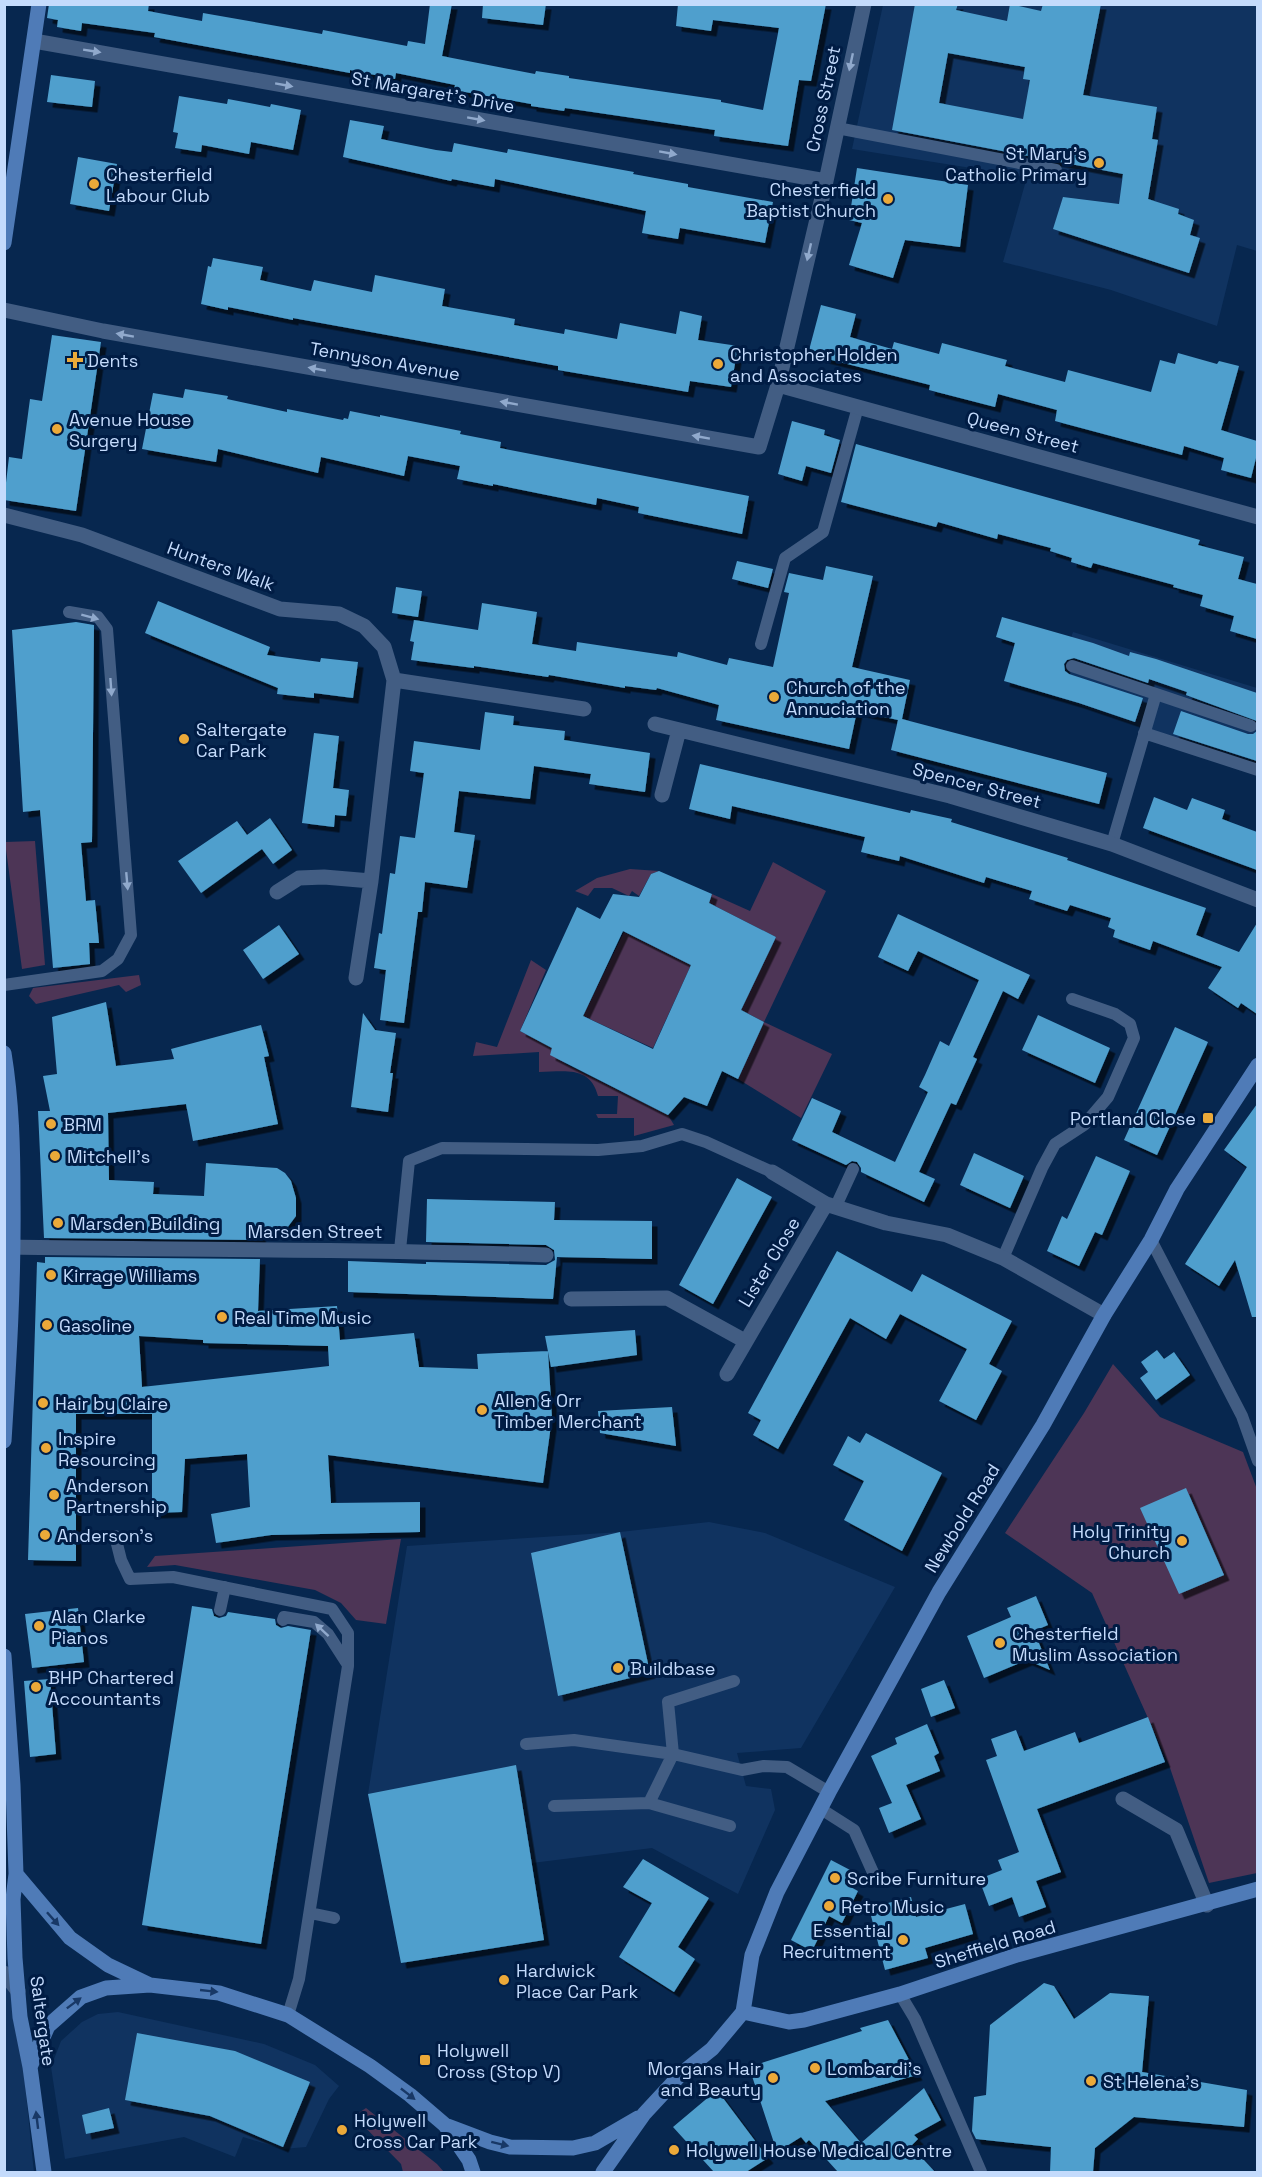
<svg xmlns="http://www.w3.org/2000/svg" width="1262" height="2177" font-family="'Space Grotesk',sans-serif">
	<defs>
		<filter id="shadow"><feDropShadow dx="5.5" dy="5.5" stdDeviation="0" flood-color="#0009"/></filter>
	</defs>
	<rect width="100%" height="100%" fill="#07274f"/>
	<!-- built -->
	<path fill="#103360" d="M883 5H1257V251L1237 245 1217 326 1111 290 1003 262 1027 177 852 149Z
		M1073 632 1257 688 1258 758 1255 766 1052 696Z
		M709 1522 765 1533 895 1587 801 1748 737 1753 746 1786 771 1789 775 1810 738 1894 652 1848 532 1863 544 1940 401 1963 368 1794 407 1546 620 1532Z
		M4 1877 33 2163 34 2172H5Z
		M118 2012 264 2044 315 2065 339 2086 329 2099 306 2147 283 2149 243 2137 235 2157 184 2137 65 2159 51 2067 61 2041 82 2022 98 2014Z"/>
	<!-- green -->
	<path fill="#4d3556" d="M35 841 45 965 22 969 5 842Z
		M773 862 826 891 764 1022 832 1054 801 1118 738 1079 764 1022 741 1010 776 937 709 903 712 894 750 911Z
		M630 869 659 871 651 874 639 896 632 891 629 896 612 888H594L588 896 575 891 597 878Z
		M624 932 691 965 653 1048 583 1016Z
		M531 960 546 970 520 1031 552 1048 566 1064 668 1115 674 1125 634 1136V1118H598L596 1114H617L618 1096H598C590 1065 564 1072 539 1072V1052L473 1056 476 1042 497 1047Z
		M139 975 141 985 126 992 119 985 36 1004 29 996 33 988Z
		M1113 1364 1160 1417 1243 1452 1258 1492 1257 1873 1209 1883 1169 1765 1092 1593 1005 1533 1084 1413Z
		M401 1539 386 1624 356 1620 341 1603 315 1590 175 1565 147 1567 155 1556Z
		M366 2108 437 2164 444 2172H403L401 2164 354 2116Z"/>
	<!-- building -->
	<path fill="#4f9fcd" fill-rule="evenodd" filter="url(#shadow)" d="M49 4H149L148 11 202 21 203 13 322 34 323 30 407 46 408 41 425 44 430 4H452L442 56 535 74 536 71 569 76V78L721 100V102L763 110 779 28 713 20 711 31 676 26 678 4H826L811 81 799 80 788 146 714 136 715 130 565 108 564 111 531 106V104L454 90 455 85 396 73 395 79 350 70V73L154 37 155 33 82 23 81 31 57 27 58 20 47 18Z
		M483 4H546L543 25 482 18Z
		M915 4H958L956 10 1007 21 1010 4 1041 11 1043 4H1101L1083 95 1157 107 1152 139 1158 140 1148 199 1179 209 1178 214 1194 220 1190 235 1200 238 1189 273 1053 229 1063 197 1119 204 1123 174 892 130ZM948 53 1025 67 1023 79 1030 80 1023 119 939 103Z
		M51 75 95 81 92 107 47 102Z
		M179 96 227 104 228 99 270 107 271 104 301 110 293 150 251 142 249 154 202 145 201 152 175 148 178 133 173 132Z
		M350 120 384 126 381 139 436 150 452 152 454 143 507 153 508 149 634 172 633 174 688 184V187L773 202 765 243 680 228 678 239 642 233 646 211 495 179 494 187 452 179 451 181 343 157Z
		M78 157 117 164 109 211 70 204Z
		M857 168 968 185 960 247 905 240 893 278 849 265 862 223 849 220Z
		M213 258 263 267 260 280 311 291 314 280 372 292 375 275 445 289 442 306 515 319 514 325 564 334 565 329 617 339 620 323 676 334 680 311 702 316 698 340 738 346 731 387 690 381 688 392 558 370V366L293 318V320L228 307V310L201 304 208 266 211 267Z
		M821 305 856 314 850 337 892 349 894 342 939 354 942 343 1007 360 1005 366 1065 382 1068 370 1151 392 1160 360 1175 364 1178 353 1217 364 1219 361 1239 366 1221 430 1257 441V454L1251 478 1221 470 1224 458 1184 446 1182 455 1055 421 1057 410 998 394 995 407 929 390 930 385 808 354Z
		M52 335 101 342 76 511 4 500 9 457 22 459 30 399 42 401Z
		M185 389 228 396 227 399 287 412V409L343 420 344 418 348 419 350 411 380 417V415L461 431 460 434 501 442 500 448 749 496 742 534 638 513 639 507 597 498 596 505 493 484V486L457 479 460 466 408 456 404 476 321 457 318 473 218 449 216 462 142 449 153 393 183 398Z
		M792 421 825 430 824 435 840 440 831 473 806 466 802 481 778 474Z
		M856 444 1200 540 1198 545 1244 557 1238 579 1257 584V639L1230 631 1234 616 1200 606 1203 595 1173 587 1174 585 1093 563 1091 568 1071 562 1072 558 1050 551 1051 548 998 534 997 539 938 522 936 527 841 502Z
		M737 561 773 569 768 588 732 579Z
		M826 566 873 576 852 667 910 680 902 719 1107 773 1099 804 891 750 898 720 857 711 849 749 716 720 719 705 657 688 656 690 625 686V688L549 675 548 677 474 666V668L411 660 414 642 410 641 414 620 478 630 482 603 537 612 532 644 576 651 577 642 677 657 678 652 727 665 729 658 773 667 789 593 784 592 789 573 823 580Z
		M396 587 422 591 418 617 392 613Z
		M158 601 270 647 267 655 320 662 321 658 358 662 353 698 314 693V698L277 694 278 688 145 633Z
		M1002 617 1093 643 1129 656 1130 652 1156 659 1257 693V721L1186 695 1187 692 1149 679 1148 683 1074 658 1067 660 1064 664 1065 671 1069 674 1143 698 1135 722 1079 703 1004 681 1015 643 996 637Z
		M76 622 94 625 92 842 81 843 86 901 95 900 99 943H89L90 964 53 968 40 810 23 812 12 630Z
		M1181 711 1248 734H1253L1257 731V761L1173 734Z
		M485 712 514 716 513 725 565 731 564 740 650 753 645 792 589 784 591 774 534 766 530 799 459 791 454 832 475 835 467 888 425 882 422 912H418L404 1023 380 1020 386 970 374 968 379 933 382 934 390 873 395 874 400 836 415 838 424 773 410 771 414 741 480 750Z
		M314 733 339 736 333 788 349 790 346 816 335 815 334 827 302 823Z
		M700 764 910 813 911 810 952 819 951 822 1068 858 1067 860 1206 908 1196 935 1239 952 1257 923V1014L1241 1003 1238 1008 1208 988 1222 967 1153 941 1150 950 1113 937 1115 930 1108 927 1111 918 1070 905 1067 911 1029 899 1032 891 986 877 984 883 900 856 899 861 861 852 865 837 732 806 730 819 689 809Z
		M1154 797 1187 810 1192 798 1225 810 1222 819 1257 832V870L1143 828Z
		M270 818 292 850 273 864 262 849 201 893 178 861 237 821 247 835Z
		M659 871 712 894 709 903 776 937 741 1010 764 1022 738 1079 722 1071 707 1106 684 1097 668 1115 550 1055 552 1048 520 1031 577 907 600 919 613 894 639 897 651 874ZM623 931 691 965 653 1049 583 1016Z
		M898 914 1030 975 1018 999 1003 991 973 1057 977 1059 956 1105 951 1103 919 1172 935 1179 924 1202 861 1172V1168L857 1162 852 1161 846 1165 792 1140 812 1098 841 1111 832 1132 895 1162 928 1092 919 1087 925 1075 940 1041 949 1046 979 980 918 951 908 971 878 957Z
		M279 925 299 954 263 979 243 950Z
		M106 1002 116 1066 174 1059 171 1049 261 1025 269 1056 264 1057 278 1124 193 1141 186 1104 108 1113 109 1180 154 1182 153 1194 204 1196 206 1163 277 1168 285 1173 291 1181 296 1198V1216L287 1228 277 1232 261 1230 260 1240 44 1238 38 1111H50L43 1076 57 1074 52 1017Z
		M363 1013 375 1030 396 1033 390 1073H393L388 1112 351 1107Z
		M1038 1015 1110 1048 1095 1083 1022 1050Z
		M1175 1027 1208 1042 1157 1155 1124 1140Z
		M1257 1104V1317H1252L1235 1260 1219 1286 1185 1264 1247 1167 1224 1150Z
		M974 1153 1024 1176 1010 1208 960 1185Z
		M1096 1156 1130 1171 1102 1235 1095 1232 1079 1266 1047 1251 1062 1216 1067 1219Z
		M737 1178 772 1197 713 1304 679 1285Z
		M427 1199 555 1202 554 1220 652 1221V1259L557 1257 553 1299 348 1292V1261L426 1264V1262L546 1265 555 1260 554 1250 546 1245 426 1242Z
		M837 1251 912 1292 922 1274 1012 1321 989 1364 1002 1371 976 1420 939 1401 967 1349 900 1314 886 1339 850 1318 778 1449 753 1435 761 1420 748 1413Z
		M45 1257 260 1259 258 1311 337 1306 340 1340 414 1333 419 1367 478 1369 477 1354 548 1351 552 1418 543 1483 328 1455 331 1503 420 1502V1532L271 1535 216 1543 211 1514 250 1507 247 1454 185 1459 182 1512 152 1513V1414H76V1561L28 1560 37 1262 45 1263ZM139 1336 203 1340V1343L328 1346 329 1366 142 1387Z
		M635 1330 637 1355 551 1367 545 1336Z
		M1157 1350 1164 1359 1174 1352 1190 1375 1156 1400 1140 1378 1148 1372 1141 1362Z
		M672 1407 676 1446 600 1433 598 1411Z
		M866 1433 942 1473 902 1551 844 1520 864 1481 833 1465 848 1436 860 1443Z
		M1186 1488 1224 1575 1179 1594 1140 1508Z
		M620 1532 650 1673 558 1696 531 1553Z
		M1036 1596 1048 1625 1034 1631 1050 1670 1027 1660 984 1678 967 1636 1011 1617 1007 1608Z
		M192 1606 212 1609 214 1616 219 1618 226 1616 228 1612 275 1619 276 1625 281 1628 288 1626 311 1630 261 1944 142 1925Z
		M78 1608 84 1662 32 1668 25 1614Z
		M50 1679 56 1754 30 1757 24 1681Z
		M944 1680 955 1708 931 1717 921 1689Z
		M1148 1717 1165 1762 1037 1809 1061 1872 1036 1881 1046 1907 1019 1917 1012 1897 989 1906 979 1879 1002 1870 998 1860 1019 1852 986 1760 997 1756 991 1739 1016 1730 1024 1751 1075 1732 1079 1743Z
		M927 1724 939 1753 934 1756 940 1771 906 1785 921 1819 889 1833 879 1808 892 1803 871 1756 897 1744 895 1738Z
		M516 1765 544 1940 401 1963 368 1794Z
		M643 1859 709 1898 678 1947 695 1959 674 1992 619 1957 652 1903 623 1887Z
		M831 1860 852 1871 845 1884 858 1891 842 1923 829 1916 812 1951 791 1940Z
		M911 1897 916 1917 965 1904 973 1934 925 1948 928 1958 885 1970 869 1908Z
		M1044 1983 1054 1986 1074 2019 1110 1993 1149 1996 1142 2072 1247 2090 1244 2127 1134 2117 1095 2148 1093 2172H1050L1051 2147 976 2139 972 2131 974 2097 986 2095 990 2025Z
		M888 2020 917 2075 825 2101 861 2143 924 2088 941 2120 914 2135 918 2139 911 2146 935 2172H838L809 2140 806 2143 801 2137 777 2152 749 2067 862 2031 860 2028Z
		M137 2033 235 2051 310 2082 283 2147 210 2116 125 2100Z
		M717 2090 768 2158 746 2172H714L673 2127Z
		M109 2108 114 2128 86 2134 82 2115Z"/>
	<g fill="none" stroke-linecap="round" stroke-linejoin="round">
		<!-- lane -->
		<path stroke="#425d83" stroke-width="12" d="M837 128 1056 170
			M761 644 785 558 823 532 858 407
			M1072 666 1156 694
			M1144 733 1258 770
			M1112 844 1156 694 1251 726
			M4 985 102 971 118 959 131 935 107 629 98 617 69 612
			M836 1206 853 1169
			M1151 1240 1242 1416 1258 1461
			M400 1250 409 1161 442 1148 598 1150 642 1146 682 1134 706 1142 772 1172
			M1003 1258 1042 1168 1055 1144 1084 1125 1108 1097 1134 1038 1130 1024 1115 1014 1072 999
			M115 1536 121 1560 130 1579 173 1577 332 1609 348 1633V1666L299 1979 288 2015
			M220 1610 225 1587
			M283 1620 284 1617 314 1622 328 1634 348 1665
			M526 1744 574 1740 673 1754 668 1702 734 1681
			M649 1803 730 1826
			M554 1806 649 1803 673 1754 742 1770 764 1766 787 1767 829 1792
			M821 1809 854 1830 875 1877
			M310 1913 334 1918
			M900 1994 915 2019 981 2172"/>
		<!-- street -->
		<path stroke="#425d83" stroke-width="15" d="M34 41 826 181
			M4 310 103 331 759 447 778 385 826 181 864 4
			M778 385 1258 517
			M4 515 82 535 280 609 339 614 364 626 384 647 394 680 371 881 356 978
			M394 680 584 709
			M655 724 950 796 1112 844 1258 900
			M662 795 679 730
			M277 892 299 878 324 877 371 881
			M772 1172 826 1204 886 1223 947 1235 1003 1258 1104 1315
			M13 1247C191 1250 368 1249 546 1255
			M571 1299 667 1298 745 1341
			M727 1374 826 1204
			M1123 1799 1176 1830 1207 1905
			M4 1973 18 1991"/>
		<!-- secondary -->
		<path stroke="#4f7bb7" stroke-width="15" d="M4 243 39 4
			M4 1053C12 1102 13 1150 13 1199 14 1280 9 1361 4 1441
			M4 1656 13 1785 16 1874 13 1899 15 1958 20 2017 30 2067 44 2172
			M16 1874 70 1938 108 1965 150 1985
			M743 2012 752 1955 777 1892 829 1792 939 1592 1043 1425 1104 1315 1151 1240 1177 1189 1258 1065
			M743 2012 789 2022 804 2020 900 1994 1017 1955 1258 1889
			M30 2067 48 2026 81 1997 106 1988 150 1985 219 1993 288 2015 370 2066 410 2095 445 2125 469 2160 473 2172
			M445 2125 490 2142 510 2147 573 2148 595 2143 638 2118
			M603 2172 644 2114 682 2073 712 2049 743 2012"/>
	</g>
	<!-- one-way arrows -->
	<defs><path id="oneway-solid" d="M-6-.8H1V-3.2L6.5 0L1 3.2V.8H-6Z" transform="scale(1.5)"/></defs>
	<g fill="#90a9cc">
		<use href="#oneway-solid" transform="translate(92 51) rotate(9)"/>
		<use href="#oneway-solid" transform="translate(851 62) rotate(102)"/>
		<use href="#oneway-solid" transform="translate(284 85) rotate(10)"/>
		<use href="#oneway-solid" transform="translate(476 119) rotate(10)"/>
		<use href="#oneway-solid" transform="translate(668 153) rotate(10)"/>
		<use href="#oneway-solid" transform="translate(809 252) rotate(103)"/>
		<use href="#oneway-solid" transform="translate(125 335) rotate(-170)"/>
		<use href="#oneway-solid" transform="translate(317 369) rotate(-170)"/>
		<use href="#oneway-solid" transform="translate(509 403) rotate(-170)"/>
		<use href="#oneway-solid" transform="translate(701 437) rotate(-170)"/>
		<use href="#oneway-solid" transform="translate(90 617) rotate(15)"/>
		<use href="#oneway-solid" transform="translate(111 687) rotate(86)"/>
		<use href="#oneway-solid" transform="translate(127 881) rotate(85)"/>
		<use href="#oneway-solid" transform="translate(322 1630) rotate(-137)"/>
	</g>
	<g fill="#183866">
		<use href="#oneway-solid" transform="translate(53 1919) rotate(48)"/>
		<use href="#oneway-solid" transform="translate(209 1991) rotate(6)"/>
		<use href="#oneway-solid" transform="translate(74 2003) rotate(-37)"/>
		<use href="#oneway-solid" transform="translate(408 2094) rotate(38)"/>
		<use href="#oneway-solid" transform="translate(37 2120) rotate(-97)"/>
		<use href="#oneway-solid" transform="translate(500 2144) rotate(14)"/>
	</g>
	<!-- markers -->
	<g fill="#eba939" stroke="#001c44" stroke-width="2">
		<circle cx="1099" cy="163" r="6"/>
		<circle cx="94" cy="184" r="6"/>
		<circle cx="888" cy="199" r="6"/>
		<path d="M72 351h6v6h6v6h-6v6h-6v-6h-6v-6h6z"/>
		<circle cx="718" cy="364" r="6"/>
		<circle cx="57" cy="429" r="6"/>
		<circle cx="774" cy="697" r="6"/>
		<circle cx="184" cy="739" r="6"/>
		<rect x="1202" y="1112" width="12" height="12" rx="3"/>
		<circle cx="51" cy="1124" r="6"/>
		<circle cx="55" cy="1156" r="6"/>
		<circle cx="58" cy="1223" r="6"/>
		<circle cx="51" cy="1275" r="6"/>
		<circle cx="222" cy="1317" r="6"/>
		<circle cx="47" cy="1325" r="6"/>
		<circle cx="43" cy="1403" r="6"/>
		<circle cx="482" cy="1410" r="6"/>
		<circle cx="46" cy="1448" r="6"/>
		<circle cx="54" cy="1495" r="6"/>
		<circle cx="45" cy="1535" r="6"/>
		<circle cx="1182" cy="1541" r="6"/>
		<circle cx="39" cy="1626" r="6"/>
		<circle cx="1000" cy="1643" r="6"/>
		<circle cx="618" cy="1668" r="6"/>
		<circle cx="36" cy="1687" r="6"/>
		<circle cx="835" cy="1878" r="6"/>
		<circle cx="829" cy="1906" r="6"/>
		<circle cx="903" cy="1940" r="6"/>
		<circle cx="504" cy="1980" r="6"/>
		<rect x="419" y="2054" width="12" height="12" rx="3"/>
		<circle cx="815" cy="2068" r="6"/>
		<circle cx="773" cy="2078" r="6"/>
		<circle cx="1091" cy="2081" r="6"/>
		<circle cx="342" cy="2130" r="6"/>
		<circle cx="674" cy="2150" r="6"/>
	</g>
	<g text-anchor="middle" dominant-baseline="central" stroke-width="6" stroke-linejoin="round" paint-order="stroke">
		<!-- street labels -->
		<g font-size="18" fill="#c4dbfc" stroke="#001c44">
			<text transform="translate(433 92) rotate(10)">St Margaret's Drive</text>
			<text transform="translate(823 99) rotate(-78)">Cross Street</text>
			<text transform="translate(385 361) rotate(10)">Tennyson Avenue</text>
			<text transform="translate(1023 432) rotate(15)">Queen Street</text>
			<text transform="translate(221 566) rotate(20)">Hunters Walk</text>
			<text transform="translate(977 785) rotate(15)">Spencer Street</text>
			<text x="315" y="1231">Marsden Street</text>
			<text transform="translate(769 1262) rotate(-59)">Lister Close</text>
			<text transform="translate(962 1518) rotate(-58)">Newbold Road</text>
			<text transform="translate(995 1944) rotate(-17)">Sheffield Road</text>
			<text transform="translate(43 2021) rotate(82)">Saltergate</text>
		</g>
		<!-- poi labels -->
		<g font-size="18" fill="#c4dbfc" stroke="#001c44" text-anchor="start">
			<text x="1087" y="153" text-anchor="end">St Mary's<tspan x="1087" dy="21">Catholic Primary</tspan></text>
			<text x="106" y="174">Chesterfield<tspan x="106" dy="21">Labour Club</tspan></text>
			<text x="876" y="189" text-anchor="end">Chesterfield<tspan x="876" dy="21">Baptist Church</tspan></text>
			<text x="730" y="354">Christopher Holden<tspan x="730" dy="21">and Associates</tspan></text>
			<text x="87" y="360">Dents</text>
			<text x="69" y="419">Avenue House<tspan x="69" dy="21">Surgery</tspan></text>
			<text x="786" y="687">Church of the<tspan x="786" dy="21">Annuciation</tspan></text>
			<text x="196" y="729">Saltergate<tspan x="196" dy="21">Car Park</tspan></text>
			<text x="1196" y="1118" text-anchor="end">Portland Close</text>
			<text x="63" y="1124">BRM</text>
			<text x="67" y="1156">Mitchell's</text>
			<text x="70" y="1223">Marsden Building</text>
			<text x="63" y="1275">Kirrage Williams</text>
			<text x="234" y="1317">Real Time Music</text>
			<text x="59" y="1325">Gasoline</text>
			<text x="494" y="1400">Allen &amp; Orr<tspan x="494" dy="21">Timber Merchant</tspan></text>
			<text x="55" y="1403">Hair by Claire</text>
			<text x="58" y="1438">Inspire<tspan x="58" dy="21">Resourcing</tspan></text>
			<text x="66" y="1485">Anderson<tspan x="66" dy="21">Partnership</tspan></text>
			<text x="1170" y="1531" text-anchor="end">Holy Trinity<tspan x="1170" dy="21">Church</tspan></text>
			<text x="57" y="1535">Anderson's</text>
			<text x="51" y="1616">Alan Clarke<tspan x="51" dy="21">Pianos</tspan></text>
			<text x="1012" y="1633">Chesterfield<tspan x="1012" dy="21">Muslim Association</tspan></text>
			<text x="630" y="1668">Buildbase</text>
			<text x="48" y="1677">BHP Chartered<tspan x="48" dy="21">Accountants</tspan></text>
			<text x="847" y="1878">Scribe Furniture</text>
			<text x="841" y="1906">Retro Music</text>
			<text x="891" y="1930" text-anchor="end">Essential<tspan x="891" dy="21">Recruitment</tspan></text>
			<text x="516" y="1970">Hardwick<tspan x="516" dy="21">Place Car Park</tspan></text>
			<text x="437" y="2050">Holywell<tspan x="437" dy="21">Cross (Stop V)</tspan></text>
			<text x="761" y="2068" text-anchor="end">Morgans Hair<tspan x="761" dy="21">and Beauty</tspan></text>
			<text x="827" y="2068">Lombardi's</text>
			<text x="1103" y="2081">St Helena's</text>
			<text x="354" y="2120">Holywell<tspan x="354" dy="21">Cross Car Park</tspan></text>
			<text x="686" y="2150">Holywell House Medical Centre</text>
		</g>
	</g>
	<!-- border -->
	<rect width="1262" height="2177" fill="none" stroke="#c4dbfc" stroke-width="12"/>
</svg>
